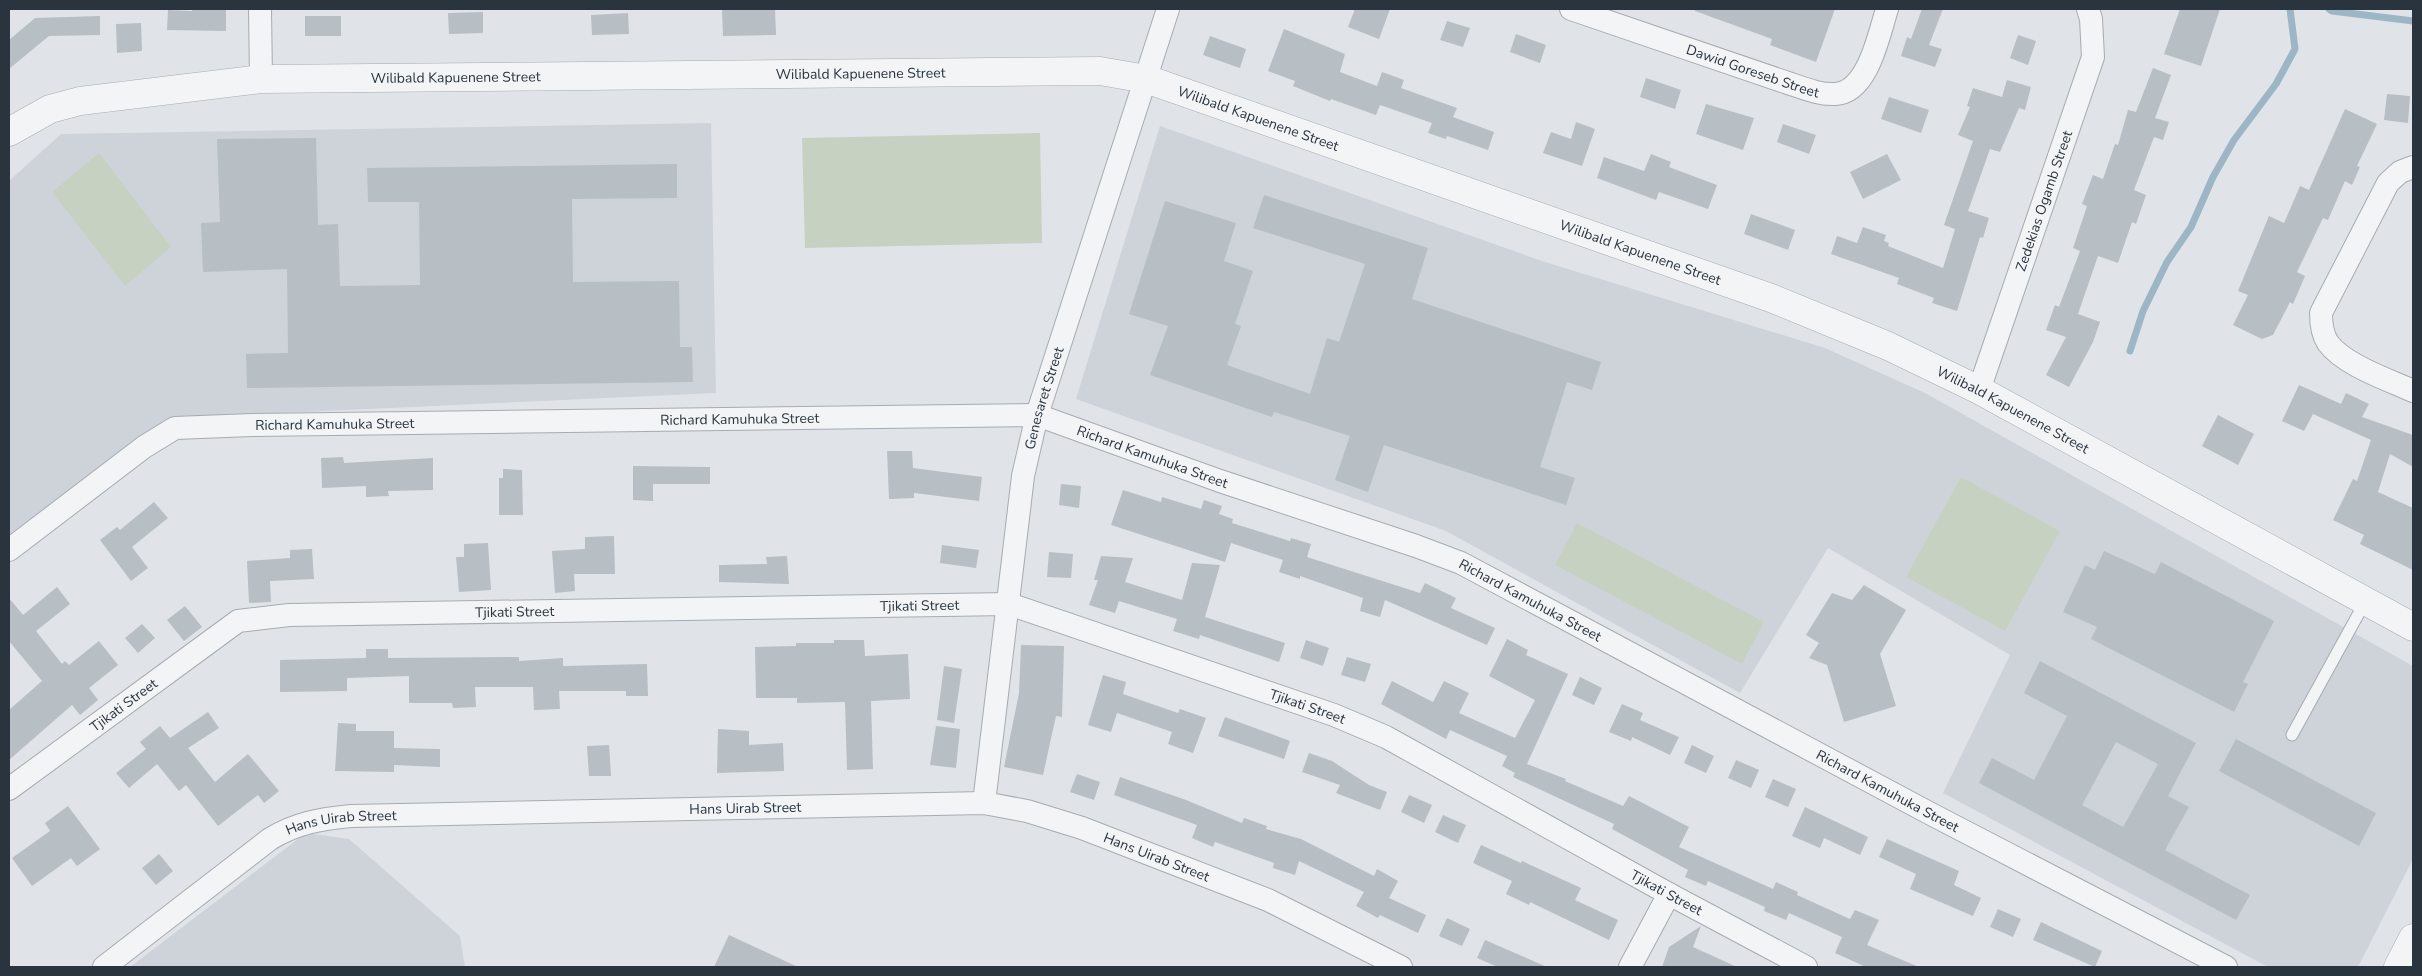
<svg xmlns="http://www.w3.org/2000/svg" width="2422" height="976" font-family="'Nunito Sans',sans-serif">
	<rect width="100%" height="100%" fill="#e0e4e8"/>
	<!-- built -->
	<path fill="#ced3da" d="M711 123 716 393 170 418 9 535V181L61 134Z
		M1160 126 1542 261 1825 348 1925 393 2413 666V859L2358 967H2268L1943 793 2010 655 1828 548 1740 693 1446 531 1076 399Z
		M306 833 349 839 460 936 465 967H130Z"/>
	<!-- green -->
	<path fill="#c7d1c1" d="M1040 133 1042 243 805 248 802 138Z
		M99 153 171 247 125 286 52 192Z
		M1961 477 2060 531 2005 631 1906 577Z
		M1577 523 1764 622 1742 664 1555 565Z"/>
	<g fill="none" stroke-linecap="round" stroke-linejoin="round">
		<!-- stream -->
		<path stroke="#9db6c6" stroke-width="7" d="M2329 9 2332 11 2413 21
			M2130 351 2143 311 2167 262 2191 227 2213 177 2234 140 2276 84 2295 49 2290 9"/>
	</g>
	<!-- building -->
	<path fill="#b7bec4" fill-rule="evenodd" d="M192 9H226V31L167 30 168 10 192 11Z
		M722 9H775L776 35 723 36Z
		M1355 9H1390L1379 39 1348 27Z
		M1695 9H1835L1816 62 1770 45 1772 39 1695 11Z
		M1922 9H1943L1929 45 1942 49 1935 67 1901 56 1907 37 1911 39Z
		M2180 9H2220L2201 66 2164 54Z
		M483 12V33L449 34 448 13Z
		M628 13 629 34 592 35 591 15Z
		M100 16V35L49 36 9 69V40L35 18Z
		M305 16H341V36H305Z
		M1447 21 1470 28 1463 47 1440 40Z
		M141 23 142 51 117 53 116 24Z
		M1284 29 1345 54 1340 72 1377 86 1382 72 1404 80 1401 88 1457 108 1453 117 1494 132 1488 150 1447 136 1446 139 1428 133 1432 123 1380 105 1376 115 1331 99 1330 101 1293 86 1295 81 1268 71Z
		M1516 34 1546 45 1540 63 1510 52Z
		M2018 35 2036 41 2028 65 2010 58Z
		M1210 36 1246 49 1240 68 1203 55Z
		M2153 68 2171 75 2155 118 2169 122 2163 140 2154 137 2134 190 2146 195 2136 224 2132 222 2118 263 2098 256 2078 314 2100 322 2093 342 2069 387 2046 375 2066 337 2046 330 2055 305 2059 307 2080 251 2073 248 2087 206 2082 204 2093 175 2103 179 2115 144 2118 145 2128 110 2136 112Z
		M1646 78 1681 90 1675 109 1640 97Z
		M2007 80 2031 87 2025 110 2019 108 2000 152 1990 149 1968 211 1989 218 1983 238 1980 237 1957 311 1932 303 1934 298 1897 284 1899 278 1831 254 1837 236 1857 243 1863 227 1886 235 1884 241 1889 243 1888 246 1943 268 1955 229 1944 225 1973 141 1958 135 1970 107 1967 106 1973 88 2002 97Z
		M2387 94 2410 96 2408 123 2384 120Z
		M1889 97 1929 110 1921 133 1881 119Z
		M1706 104 1754 118 1743 150 1696 134Z
		M2345 109 2377 124 2357 166 2360 167 2352 185 2345 181 2328 220 2323 218 2297 272 2305 276 2293 304 2290 302 2273 335 2262 339 2233 325 2248 295 2238 291 2269 216 2284 223 2300 186 2309 190Z
		M1576 122 1595 129 1582 166 1543 153 1551 132 1571 139Z
		M1783 124 1816 135 1809 154 1777 142Z
		M316 138 318 225 338 224 340 286 420 285 419 202H368L367 168 677 164V198L572 199 573 282 679 281 680 347H692L693 382 247 388 246 354 288 353 287 269 203 272 201 223 220 222 217 139Z
		M1651 154 1671 162 1669 167 1717 185 1708 209 1659 192 1656 200 1597 178 1604 157 1644 171Z
		M1887 154 1901 180 1863 199 1850 172Z
		M1264 195 1428 248 1412 299 1601 362 1592 390 1567 382 1540 467 1575 478 1566 505 1384 445 1368 492 1335 480 1350 436 1274 412 1272 417 1150 375 1168 326 1129 314 1165 201 1236 223 1224 261 1253 271 1235 324 1241 326 1227 365 1310 394 1327 338 1339 342 1365 264 1253 228Z
		M1751 214 1795 230 1788 250 1744 234Z
		M2299 385 2341 404 2346 393 2369 404 2362 417 2413 435V467L2390 454 2378 492 2413 508V570L2360 544 2364 535 2333 520 2353 479 2357 481 2371 440 2313 414 2304 431 2282 421Z
		M2218 415 2254 434 2238 465 2202 446Z
		M887 451H912L913 468 982 477 979 501 914 493V498L889 499Z
		M343 457 344 463 433 458V490L388 491 389 496 366 497V486L322 488 321 458Z
		M633 466 710 467V484H653V501L633 500Z
		M503 469 522 470 523 515H499V478H503Z
		M1061 484 1081 486 1079 508 1059 505Z
		M1123 490 1161 502 1162 497 1201 509 1204 500 1222 506 1219 514 1233 519 1232 523 1290 541 1291 538 1311 544 1307 557 1420 593 1425 583 1456 598 1451 608 1495 628 1487 645 1385 600 1380 617 1360 611 1363 598 1300 576V579L1279 572 1283 560 1231 543 1225 562 1111 525Z
		M154 502 168 518 132 547 148 568 131 581 100 540 117 527 120 530Z
		M614 536 615 574H574L575 591 555 593 552 551 585 549V537Z
		M488 543 491 590 459 592 456 557H464V544Z
		M942 545 979 550 976 568 940 563Z
		M312 549 314 579 270 581 271 602 249 603 247 561 290 558V550Z
		M2104 551 2155 574 2161 562 2274 621 2243 682 2248 684 2234 712 2091 639 2097 627 2063 612 2085 565 2095 570Z
		M1049 552 1073 554 1071 578 1047 577Z
		M787 556 789 584 719 582V565L767 564 766 557Z
		M1101 556 1133 558 1125 582 1182 600 1192 563 1220 565 1205 617 1285 643 1279 662 1200 635 1199 639 1173 631 1177 619 1119 601 1115 613 1089 605 1098 580H1094Z
		M1864 585 1906 610 1880 654 1896 706 1844 722 1827 665 1809 658 1819 643 1806 635 1832 593 1852 600Z
		M57 587 70 604 36 631 62 664 65 661 69 665 99 641 118 665 89 688 98 700 80 715 72 705 9 760V710L42 681 9 641V598L23 615Z
		M185 606 202 627 184 641 167 620Z
		M142 624 155 638 138 653 125 638Z
		M1507 639 1528 650 1526 655 1568 674 1527 764 1566 779 1565 781 1623 806 1629 796 1689 827 1679 847 1773 889 1776 882 1798 892 1797 895 1850 919 1855 910 1879 920 1867 945 1919 967H1866L1835 953 1842 937 1789 913 1786 920 1764 911 1765 907 1708 881 1706 886 1685 877 1688 870 1612 829 1614 824 1513 777 1515 773 1502 766 1507 756 1450 730 1446 739 1381 704 1392 681 1433 702 1444 681 1469 693 1459 713 1515 738 1535 700 1489 676Z
		M834 640H864L865 656 908 654 910 699 871 701 873 769 847 770 845 702 797 703V698H756L755 647 796 646V643H834Z
		M1306 640 1329 648 1323 666 1300 658Z
		M1021 645 1064 646 1062 717 1056 716 1043 775 1004 767 1019 693Z
		M366 649H388V658L519 657V661L563 658V666L647 664 648 696H626V691H559L560 709 534 710 533 687H475L476 707 453 708 452 703H409V676L347 678V691L280 692V660L366 658Z
		M1347 657 1371 664 1365 682 1341 675Z
		M2040 661 2196 743 2168 796 2189 807 2165 850 2250 895 2236 920 1979 783 1992 758 2034 780 2067 716 2024 693ZM2116 742 2158 764 2123 827 2082 805Z
		M944 666 962 669 954 723 937 720Z
		M1103 675 1126 682 1123 694 1178 713 1180 709 1206 718 1193 753 1168 744 1172 732 1117 713 1111 732 1088 725Z
		M1580 677 1602 688 1594 705 1572 695Z
		M1622 704 1643 713 1640 720 1679 737 1670 755 1632 737 1631 741 1609 732Z
		M208 712 219 728 188 748 215 782 248 754 279 791 264 803 258 795 218 826 186 785 179 791 157 764 129 788 116 773 146 749 140 742 160 726 170 738Z
		M1225 717 1290 741 1284 759 1218 736Z
		M338 723 356 724V731H394V748L440 749V767L394 765V772L335 771Z
		M936 726 960 729 956 768 930 765Z
		M718 729 749 731V745L783 743 784 771 717 773Z
		M2236 739 2376 813 2359 846 2219 771Z
		M609 745 611 776H589L587 746Z
		M1692 745 1714 756 1706 773 1684 763Z
		M1309 753 1332 761 1369 785 1387 792 1380 810 1336 793 1340 785 1302 772Z
		M1736 760 1759 770 1751 788 1728 778Z
		M1077 774 1100 782 1094 800 1070 792Z
		M1120 777 1186 800 1242 823 1244 818 1267 826 1266 829 1301 839 1374 876 1377 869 1398 881 1389 898 1426 915 1418 933 1380 915 1378 918 1356 906 1364 892 1299 861 1295 875 1273 868 1274 863 1215 842 1213 847 1192 838 1197 825 1114 795Z
		M1773 779 1796 789 1788 807 1765 797Z
		M1409 795 1432 805 1424 823 1401 812Z
		M68 806 100 849 77 866 71 858 32 886 12 858 50 831 45 823Z
		M1805 807 1868 837 1860 855 1824 838 1820 848 1792 836Z
		M1443 815 1466 825 1458 843 1435 832Z
		M1887 839 1959 871 1954 885 1981 898 1973 916 1910 889 1916 874 1879 857Z
		M1481 845 1521 863 1522 861 1581 888 1575 900 1618 920 1609 940 1530 902 1529 905 1506 894 1512 881 1473 863Z
		M159 854 173 871 156 885 142 868Z
		M1998 909 2021 919 2013 937 1990 927Z
		M1447 918 1470 929 1462 946 1439 936Z
		M2041 922 2102 951 2095 967 2033 940Z
		M1701 926 1693 947 1737 967H1662L1669 947Z
		M729 935 798 967H714Z
		M1485 940 1547 967H1498L1477 958Z"/>
	<g fill="none" stroke-linecap="round" stroke-linejoin="round">
		<!-- service casing -->
		<g stroke="#a5acb2" stroke-width="13">
			<path id="service" d="M2292 735 2365 602"/>
		</g>
		<!-- minor casing -->
		<g stroke="#a5acb2" stroke-width="24">
			<g id="minor">
				<path d="M260 9 261 79"/>
				<path id="s1" d="M1571 9 1785 82C1801 87 1818 95 1835 94 1868 93 1879 34 1887 9"/>
				<path d="M2413 167 2400 172 2388 183 2321 313C2321 323 2322 334 2328 343 2344 365 2389 380 2413 391"/>
				<path id="s2" d="M1979 390 2093 57 2091 19 2088 9"/>
				<path id="s3" d="M9 550 144 447 175 428 252 425 1037 415 1220 481 1416 546 1461 563 1931 814 2226 967"/>
				<path id="s4" d="M9 789 238 621 289 615 1009 604 1334 715 1386 737 1669 894 1806 967"/>
				<path id="s5" d="M984 803 1023 476 1037 415 1168 9"/>
				<path id="s6" d="M104 967 270 839C296 823 320 819 351 816L984 803 1027 811 1082 828 1268 900 1401 967"/>
				<path d="M1630 967 1669 894"/>
			</g>
		</g>
		<!-- tertiary casing -->
		<g stroke="#a5acb2" stroke-width="29">
			<g id="tertiary">
				<path id="s7" d="M9 132 50 109 80 101 261 79 1100 71 1146 79 1771 298 1888 346 1979 390 2413 627"/>
				<path d="M2398 967 2413 938"/>
			</g>
		</g>
		<!-- service -->
		<use href="#service" stroke="#f2f4f6" stroke-width="11"/>
		<!-- minor -->
		<use href="#minor" stroke="#f2f4f6" stroke-width="22"/>
		<!-- tertiary -->
		<use href="#tertiary" stroke="#f2f4f6" stroke-width="28"/>
	</g>
	<g text-anchor="middle" dominant-baseline="central" stroke-width="4" stroke-linejoin="round" paint-order="stroke">
		<!-- street labels -->
		<g font-size="14" fill="#29343e" stroke="#eff2f5">
			<text stroke="none"><textPath href="#s1" startOffset="192">Dawid Goreseb Street</textPath></text>
			<text stroke="none"><textPath href="#s7" startOffset="860">Wilibald Kapuenene Street</textPath></text>
			<text stroke="none"><textPath href="#s7" startOffset="455">Wilibald Kapuenene Street</textPath></text>
			<text stroke="none"><textPath href="#s7" startOffset="1265">Wilibald Kapuenene Street</textPath></text>
			<text stroke="none"><textPath href="#s2" startOffset="200">Zedekias Ogamb Street</textPath></text>
			<text stroke="none"><textPath href="#s7" startOffset="1670">Wilibald Kapuenene Street</textPath></text>
			<text stroke="none"><textPath href="#s5" startOffset="410">Genesaret Street</textPath></text>
			<text stroke="none"><textPath href="#s7" startOffset="2075">Wilibald Kapuenene Street</textPath></text>
			<text stroke="none"><textPath href="#s3" startOffset="771">Richard Kamuhuka Street</textPath></text>
			<text stroke="none"><textPath href="#s3" startOffset="366">Richard Kamuhuka Street</textPath></text>
			<text stroke="none"><textPath href="#s3" startOffset="1191">Richard Kamuhuka Street</textPath></text>
			<text stroke="none"><textPath href="#s3" startOffset="1596">Richard Kamuhuka Street</textPath></text>
			<text stroke="none"><textPath href="#s4" startOffset="966">Tjikati Street</textPath></text>
			<text stroke="none"><textPath href="#s4" startOffset="561">Tjikati Street</textPath></text>
			<text stroke="none"><textPath href="#s4" startOffset="142">Tjikati Street</textPath></text>
			<text stroke="none"><textPath href="#s4" startOffset="1371">Tjikati Street</textPath></text>
			<text stroke="none"><textPath href="#s3" startOffset="2001">Richard Kamuhuka Street</textPath></text>
			<text stroke="none"><textPath href="#s6" startOffset="689">Hans Uirab Street</textPath></text>
			<text stroke="none"><textPath href="#s6" startOffset="284">Hans Uirab Street</textPath></text>
			<text stroke="none"><textPath href="#s6" startOffset="1109">Hans Uirab Street</textPath></text>
			<text stroke="none"><textPath href="#s4" startOffset="1776">Tjikati Street</textPath></text>
		</g>
	</g>
	<!-- border -->
	<rect width="2422" height="976" fill="none" stroke="#29343e" stroke-width="20"/>
</svg>
